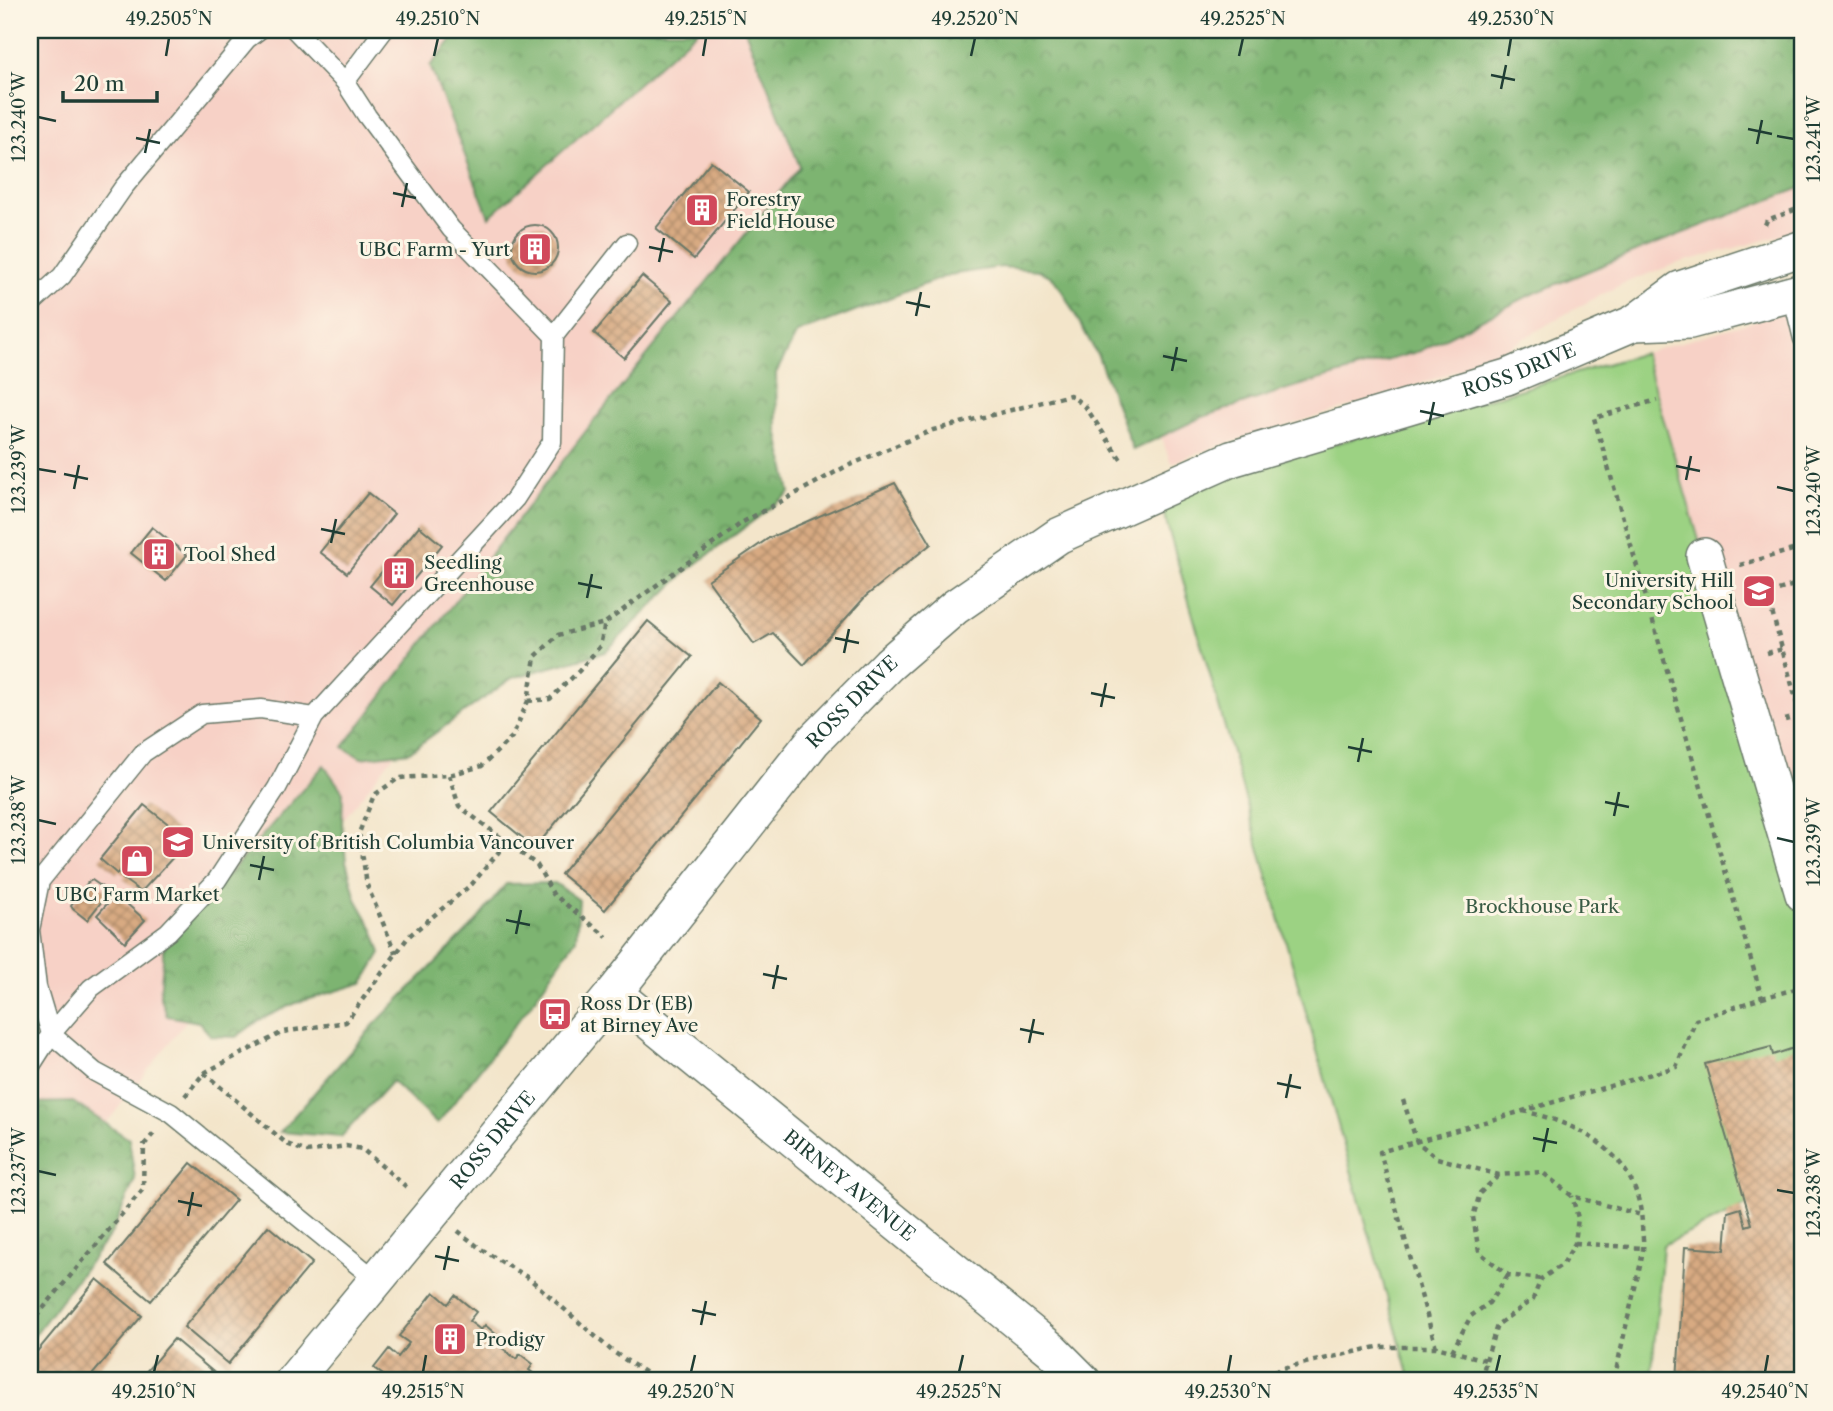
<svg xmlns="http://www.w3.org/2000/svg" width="1833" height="1411" font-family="'Libre Caslon Text',serif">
	<defs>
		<pattern id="forest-crowns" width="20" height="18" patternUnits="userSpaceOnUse" patternTransform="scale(1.75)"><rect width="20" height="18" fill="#7db471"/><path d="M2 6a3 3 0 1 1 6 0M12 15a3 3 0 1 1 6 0" fill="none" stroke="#66945e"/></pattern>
		<pattern id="building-cross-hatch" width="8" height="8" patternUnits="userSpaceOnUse" patternTransform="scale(1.75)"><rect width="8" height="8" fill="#d8aa82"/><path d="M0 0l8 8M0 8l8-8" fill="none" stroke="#af8c6b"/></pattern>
	</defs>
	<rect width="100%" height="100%" fill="#fcf5e5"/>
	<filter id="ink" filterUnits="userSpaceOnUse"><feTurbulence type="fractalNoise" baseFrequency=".0143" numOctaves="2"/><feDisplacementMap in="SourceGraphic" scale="14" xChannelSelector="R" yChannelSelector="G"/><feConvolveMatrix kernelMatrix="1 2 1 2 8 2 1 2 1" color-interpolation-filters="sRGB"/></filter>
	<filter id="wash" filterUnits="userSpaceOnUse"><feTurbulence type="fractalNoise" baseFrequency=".00686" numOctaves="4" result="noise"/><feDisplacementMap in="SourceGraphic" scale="28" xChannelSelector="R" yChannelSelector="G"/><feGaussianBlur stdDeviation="1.57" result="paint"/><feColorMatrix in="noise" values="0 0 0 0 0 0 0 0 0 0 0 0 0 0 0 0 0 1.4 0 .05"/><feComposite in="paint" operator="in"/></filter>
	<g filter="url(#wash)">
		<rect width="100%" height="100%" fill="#f3e5ca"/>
		<!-- built -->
		<path fill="#f7d1c6" d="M30 30H1803V230L1678 263 1624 283 1567 313 1494 356 1445 375 1407 389 1209 449 1171 463 1066 184 735 318 30 1221Z
			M1803 307V894L1644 353Z"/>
		<!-- green -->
		<path fill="#9cd283" stroke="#5e885c" stroke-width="2" d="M1644 353 1803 894V1179L1663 1245 1651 1381H1411L1161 503 1260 466Z"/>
		<!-- forest -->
		<path fill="url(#forest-crowns)" stroke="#4e7852" stroke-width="2" d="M460 30H698L489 217 430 66Z
			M745 30H1803V187L1642 249 1530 295 1420 351 1284 390 1200 418 1133 450 1098 356 1061 289 1052 277 1039 270 1001 267 949 275 797 333 776 373 777 429 790 493 686 572 605 652 512 678 409 752 361 758 343 747 592 423 800 167Z
			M324 765 343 792 342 824 346 861 356 899 373 929 381 953 363 983 296 1003 261 1019 236 1037 211 1036 199 1022 167 1016 160 995 164 948Z
			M555 883 579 900 576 939 531 1004 437 1124 392 1081 341 1137 280 1132 373 1026 474 924 506 884Z
			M73 1102 129 1139 135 1179 112 1232 30 1341V1103Z"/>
		<g id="blocks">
			<!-- building -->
			<path fill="url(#building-cross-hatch)" d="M711 161 749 192 694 259 656 228Z
				M512 248a23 23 0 1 1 46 0a23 23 0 1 1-46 0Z
				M642 276 672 301 624 358 594 333Z
				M895 483 931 544 866 596 804 665 773 633 754 644 708 580 769 538Z
				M368 493 394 514 347 573 320 552Z
				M419 526 442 545 393 605 370 586Z
				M152 527 187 555 166 581 131 553Z
				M648 621 692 657 535 848 491 812Z
				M718 682 761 718 605 910 561 874Z
				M144 805 189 840 141 892 123 879 126 876 119 871 117 874 100 859Z
				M92 880 109 892 87 920 73 909 71 906 88 882Z
				M116 894 145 920 125 942 97 915Z
				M1803 1045V1381H1677L1685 1247 1725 1250 1728 1212 1741 1208 1746 1226 1752 1224 1705 1064 1771 1047 1773 1055Z
				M191 1163 236 1200 151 1301 107 1264Z
				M268 1226 312 1263 228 1364 184 1327Z
				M97 1279 142 1316 87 1381H30V1360Z
				M434 1292 448 1304 455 1295 476 1312 469 1321 481 1330 485 1325 498 1336 495 1342 516 1359 520 1354 533 1364 529 1370 543 1381H379L383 1375 374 1368 389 1349 398 1357 409 1343 399 1336Z
				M174 1339 218 1376 214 1381H138Z"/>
		</g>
	</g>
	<g filter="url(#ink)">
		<use href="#blocks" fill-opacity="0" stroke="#697868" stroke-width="2"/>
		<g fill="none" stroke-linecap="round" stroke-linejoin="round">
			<!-- lane casing -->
			<g stroke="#697868" stroke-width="21">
				<path id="lane" d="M295 30 345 82 367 116 451 229 554 336
					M345 82 384 30
					M1792 294 1803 339
					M30 305 62 276 123 188 247 39 259 30
					M314 717 261 709 202 714 143 753 40 881 30 930 37 987 51 1034 95 1072 171 1113 376 1280
					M30 1067 51 1034 91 988 168 932 217 880 277 788 314 717 515 499 552 442 554 336 627 243"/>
			</g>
			<!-- street casing -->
			<g stroke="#697868" stroke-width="38">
				<g id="street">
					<path d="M1634 323 1690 321 1803 291"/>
					<path d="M1704 556 1803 894"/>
					<path id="s1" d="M614 993 1052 1350 1083 1381"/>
					<path id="s2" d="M293 1381 614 993 813 741 889 664 955 607 1058 536 1231 459 1507 377 1634 323 1680 289 1803 248"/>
				</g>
			</g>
			<!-- path -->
			<path stroke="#697868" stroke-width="4.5" stroke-dasharray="5 5" stroke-linecap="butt" d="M1765 225 1767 220 1803 207
				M1740 565 1803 547
				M1767 594 1803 725
				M1750 599 1803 582
				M1767 653 1783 649
				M528 701 550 699 579 671 600 646 605 623
				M1785 720 1801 716
				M449 775 459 806 537 865 553 894 607 937
				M396 954 367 885 359 833 374 795 399 778 449 775 482 766 512 737 528 701 535 657 558 635 605 623 743 522 845 467 933 430 1070 395 1085 406 1122 461
				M1762 998 1803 987
				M204 1073 287 1144 307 1152 346 1146 362 1149 409 1189
				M185 1096 204 1073 283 1032 346 1022 409 936 472 884 507 842
				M1403 1100 1417 1142 1437 1158 1499 1175 1542 1172 1572 1196 1641 1215
				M1523 1111C1584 1125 1638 1155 1642 1223 1642 1232 1644 1242 1643 1250 1641 1264 1637 1278 1634 1292 1627 1322 1620 1352 1614 1381
				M1498 1176 1480 1193 1473 1217 1479 1252 1508 1275 1541 1279
				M458 1231 481 1249 530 1279 612 1351 658 1381
				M1575 1243 1643 1248
				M30 1324 143 1189 144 1145 155 1132
				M1436 1347 1380 1152 1676 1067 1696 1020 1762 998 1594 418 1657 400
				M1452 1351 1471 1316 1489 1303 1508 1275
				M1486 1360 1497 1325 1533 1299 1541 1279 1563 1264 1575 1243 1578 1218 1572 1196
				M1257 1381 1283 1368 1377 1347H1436L1486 1360 1481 1381"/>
			<!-- lane -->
			<use href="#lane" stroke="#fff" stroke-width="18"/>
			<!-- street -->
			<use href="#street" stroke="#fff" stroke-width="35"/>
		</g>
	</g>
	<!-- ticks -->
	<path fill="none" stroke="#1f3d34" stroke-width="2.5" d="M166 56 169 38M434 56 438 38M703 56 706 38M971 56 975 38M1239 56 1243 38M1508 56 1511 38M1491 75 1515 80M1501 89 1506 65M38 117 56 121M1748 129 1772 134M1777 136 1794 139M136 138 160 143M1757 144 1762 120M145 153 150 129M393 193 416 198M402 207 407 183M649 247 673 252M659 262 664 238M906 302 930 307M916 316 921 292M1163 356 1187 361M1172 371 1177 347M1420 411 1444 416M1429 425 1434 402M1676 466 1700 471M38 469 56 472M64 474 88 479M1686 480 1691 456M1777 487 1794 491M74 489 79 465M321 529 345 534M331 543 336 519M578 583 602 588M587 598 592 574M835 638 859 643M844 653 849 629M1091 693 1115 698M1101 707 1106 683M1348 747 1372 752M1358 762 1363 738M1605 802 1629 807M1614 816 1619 792M38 820 56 824M1777 838 1794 842M250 865 274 870M259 880 264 856M506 920 530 925M516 934 521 910M763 974 787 979M773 989 778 965M1020 1029 1044 1034M1029 1043 1034 1019M1277 1083 1301 1088M1286 1098 1291 1074M1533 1138 1557 1143M1543 1152 1548 1128M38 1171 56 1175M1777 1190 1794 1193M178 1201 202 1206M188 1216 193 1192M435 1256 459 1261M444 1270 449 1246M692 1310 716 1315M701 1325 706 1301M154 1372 158 1355M423 1372 426 1355M691 1372 695 1355M959 1372 963 1355M1228 1372 1231 1355M1496 1372 1500 1355M1765 1372 1768 1355"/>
	<!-- icons -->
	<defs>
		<g id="building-square" transform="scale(1.75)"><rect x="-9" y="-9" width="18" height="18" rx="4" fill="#d1495b" stroke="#fcf5e5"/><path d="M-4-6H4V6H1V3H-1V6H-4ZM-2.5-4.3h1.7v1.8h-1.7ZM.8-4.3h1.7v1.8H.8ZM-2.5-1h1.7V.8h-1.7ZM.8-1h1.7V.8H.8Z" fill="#fff"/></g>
		<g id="school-square" transform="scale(1.75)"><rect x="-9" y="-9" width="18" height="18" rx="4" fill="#d1495b" stroke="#fcf5e5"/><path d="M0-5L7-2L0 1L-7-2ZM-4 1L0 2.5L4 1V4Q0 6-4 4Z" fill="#fff"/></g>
		<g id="university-square" transform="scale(1.75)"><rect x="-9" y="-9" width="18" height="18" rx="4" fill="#d1495b" stroke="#fcf5e5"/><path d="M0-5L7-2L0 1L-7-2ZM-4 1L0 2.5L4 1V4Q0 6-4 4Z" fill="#fff"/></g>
		<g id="shop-square" transform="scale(1.75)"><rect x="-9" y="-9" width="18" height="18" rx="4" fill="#d1495b" stroke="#fcf5e5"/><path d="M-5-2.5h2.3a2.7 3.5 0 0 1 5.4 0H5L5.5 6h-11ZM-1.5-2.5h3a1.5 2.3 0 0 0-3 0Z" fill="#fff"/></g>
		<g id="bus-square" transform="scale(1.75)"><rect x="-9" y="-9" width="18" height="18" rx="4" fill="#d1495b" stroke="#fcf5e5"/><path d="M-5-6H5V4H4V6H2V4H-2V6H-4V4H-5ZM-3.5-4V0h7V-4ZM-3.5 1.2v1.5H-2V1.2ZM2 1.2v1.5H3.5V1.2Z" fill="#fff"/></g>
	</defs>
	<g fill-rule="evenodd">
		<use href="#building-square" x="702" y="210"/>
		<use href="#building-square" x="535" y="249"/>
		<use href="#building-square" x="159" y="554"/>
		<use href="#building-square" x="399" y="573"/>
		<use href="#school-square" x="1759" y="591"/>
		<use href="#university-square" x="178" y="842"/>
		<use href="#shop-square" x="137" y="861"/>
		<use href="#bus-square" x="555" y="1014"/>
		<use href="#building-square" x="450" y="1339"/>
	</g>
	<g text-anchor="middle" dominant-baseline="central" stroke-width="6" stroke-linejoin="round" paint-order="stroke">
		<!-- poi labels -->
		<g font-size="19" fill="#1f3d34" stroke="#fcf5e5" text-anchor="start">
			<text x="726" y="199">Forestry<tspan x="726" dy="22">Field House</tspan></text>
			<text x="510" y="249" text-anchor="end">UBC Farm - Yurt</text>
			<text x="184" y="554">Tool Shed</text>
			<text x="424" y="562">Seedling<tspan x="424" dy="22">Greenhouse</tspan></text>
			<text x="1734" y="580" text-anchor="end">University Hill<tspan x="1734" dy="22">Secondary School</tspan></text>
			<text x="202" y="842">University of British Columbia Vancouver</text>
			<text x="137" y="894" text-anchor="middle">UBC Farm Market</text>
			<text x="580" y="1003">Ross Dr (EB)<tspan x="580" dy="22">at Birney Ave</tspan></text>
			<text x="475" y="1339">Prodigy</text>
		</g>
		<!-- street labels -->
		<g font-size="19" fill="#1f3d34" stroke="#fcf5e5">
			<text stroke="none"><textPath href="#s2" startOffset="1636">ROSS DRIVE</textPath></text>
			<text stroke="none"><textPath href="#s2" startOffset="880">ROSS DRIVE</textPath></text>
			<text stroke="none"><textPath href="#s2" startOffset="313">ROSS DRIVE</textPath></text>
			<text stroke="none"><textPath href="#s1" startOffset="304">BIRNEY AVENUE</textPath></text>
		</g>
		<!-- park labels -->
		<g font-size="19" fill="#385b44" stroke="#fcf5e5">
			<text x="1542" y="906">Brockhouse Park</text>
		</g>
	</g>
	<!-- margin -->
	<rect width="1833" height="1411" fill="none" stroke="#fcf5e5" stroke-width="77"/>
	<!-- scale -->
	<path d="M63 91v10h94v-10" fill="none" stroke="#1f3d34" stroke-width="3.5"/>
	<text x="74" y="91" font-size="21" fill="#1f3d34" stroke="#fcf5e5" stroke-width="5" paint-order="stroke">20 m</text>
	<rect x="38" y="38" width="1756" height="1334" fill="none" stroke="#1f3d34" stroke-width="2.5"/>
	<g font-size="18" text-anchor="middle" fill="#1f3d34">
		<text x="169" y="25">49.2505°N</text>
		<text x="438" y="25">49.2510°N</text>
		<text x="706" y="25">49.2515°N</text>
		<text x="975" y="25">49.2520°N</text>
		<text x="1243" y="25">49.2525°N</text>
		<text x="1511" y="25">49.2530°N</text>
		<text transform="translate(19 117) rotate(-90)" y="6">123.240°W</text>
		<text transform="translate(1814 139) rotate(-90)" y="6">123.241°W</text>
		<text transform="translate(19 469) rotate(-90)" y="6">123.239°W</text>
		<text transform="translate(1814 491) rotate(-90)" y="6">123.240°W</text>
		<text transform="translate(19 820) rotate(-90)" y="6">123.238°W</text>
		<text transform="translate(1814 842) rotate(-90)" y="6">123.239°W</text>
		<text transform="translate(19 1171) rotate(-90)" y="6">123.237°W</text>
		<text transform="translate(1814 1193) rotate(-90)" y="6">123.238°W</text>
		<text x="154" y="1398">49.2510°N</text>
		<text x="423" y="1398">49.2515°N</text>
		<text x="691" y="1398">49.2520°N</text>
		<text x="959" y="1398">49.2525°N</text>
		<text x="1228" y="1398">49.2530°N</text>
		<text x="1496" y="1398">49.2535°N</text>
		<text x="1765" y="1398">49.2540°N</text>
	</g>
</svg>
